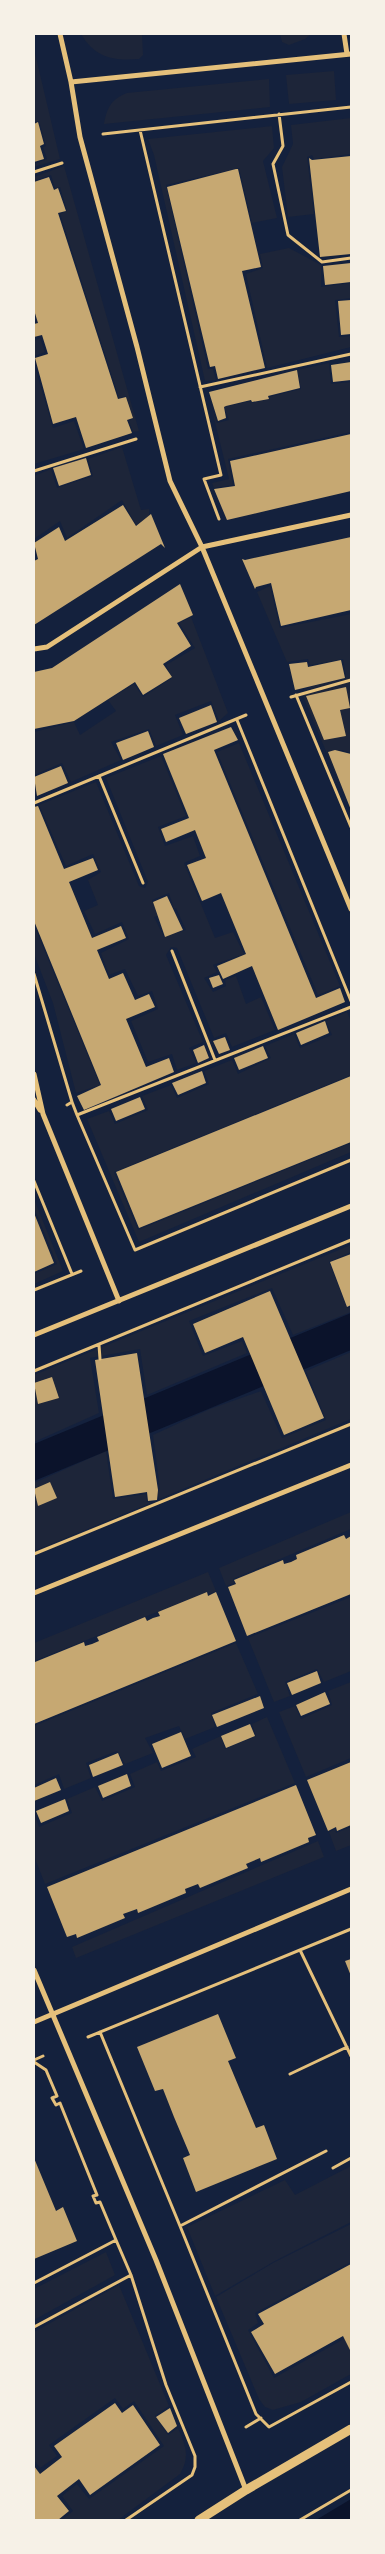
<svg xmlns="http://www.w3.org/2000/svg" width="385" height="2554" font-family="'Noto Sans',sans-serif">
	<rect width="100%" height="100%" fill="#14213d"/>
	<!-- green -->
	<path fill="#1d2539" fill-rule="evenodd" d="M81 34H142L143 55 139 59C114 61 95 58 81 34Z
		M280 34H311L305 39 289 45 282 42Z
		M34 49 60 159 34 167V164L47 159 43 147 46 146 39 121 34 122Z
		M334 71 336 100 289 104 286 75Z
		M269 79 270 107 104 124C107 108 111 99 127 93Z
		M351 118V154L314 159 312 155 307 157 314 214 288 217 282 167 293 144 291 125Z
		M272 126 274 148 263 161 277 218 252 223 239 168 166 185 208 369H213L216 380 205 381 154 155 148 139Z
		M64 166 139 431 133 432 129 421 133 418 126 396 119 398 60 214 67 211 60 187 55 188 51 175 34 181V177Z
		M289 248 321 265V287L351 283V298L335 300 339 337 351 336V347L267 368 246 274 263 268 260 254Z
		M40 338 45 352 34 356V341Z
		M329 363 331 384 351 382V432L228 459 233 485 214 488 212 483 229 479 212 410 217 423 229 420 224 407 251 401 252 403 270 399 269 397 301 389 297 370Z
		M34 364 53 428 74 421 84 449 34 464Z
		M122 447 141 510 149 509V517L136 525 122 500 67 538 60 521 34 539V476L51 469 57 488 93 476 88 459Z
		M270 586 280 628 351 614V679L301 691 313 686 346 678 343 659 310 665 308 659 287 662 257 592Z
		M191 617 228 713 219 721 211 701 175 715 183 735 156 746 149 729 111 742 121 760 71 782 62 763 34 775V732L74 722 80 735 116 711 108 700 134 684 143 697 172 678 166 665 195 648 179 623Z
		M351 682V753L342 750 327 751 351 811 302 694Z
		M239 743 340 986 318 995 217 752Z
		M161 756 186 816 158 827 165 846 193 836 200 856 184 863 215 938 233 932 244 954 213 965 217 972 204 978 213 992 226 986 225 980 236 976 246 1004 261 997 275 1030 232 1047 226 1033 214 1038 177 948 171 947 166 955 203 1042 189 1048 196 1063 177 1070 172 1054 148 1062 131 1021 158 1009 152 991 138 996 125 969 109 975 101 953 129 939 122 922 95 934 84 911 98 905 88 880 101 872 93 854 66 866 39 805 96 782 139 886 145 888 148 882 106 778ZM169 893 174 909 176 908 186 930 164 937 154 917 158 916 152 900Z
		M34 925 100 1085 76 1093 53 1003 34 954Z
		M347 1012 351 1021V1075L114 1172 138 1230 351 1143V1152L139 1242 87 1119 109 1111 115 1124 148 1110 142 1096 171 1085 177 1098 209 1084 204 1071 232 1060 238 1074 271 1058 265 1046 294 1034 300 1048 332 1035 326 1021Z
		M34 1199 63 1271 34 1284V1274L57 1264 34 1208Z
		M351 1245V1252L329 1262 347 1308 351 1307V1312L293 1335 272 1288 189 1321 203 1356 242 1341 247 1353 147 1395 140 1349 90 1358 99 1413 34 1442V1375Z
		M351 1352V1419L159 1499 158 1492 160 1489 153 1435 210 1409 261 1391 282 1438 326 1420 306 1371Z
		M106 1451 113 1499 146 1494 147 1502H153L34 1551V1483Z
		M351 1512V1529L233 1579 234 1583 226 1586 219 1568Z
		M208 1572 216 1591 210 1594 207 1592 34 1661V1643Z
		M351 1597V1671L324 1682 317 1669 285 1682 290 1696 274 1702 248 1638Z
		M236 1643 258 1694 211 1713 215 1727 185 1739 179 1726 145 1738 153 1753 125 1764 117 1751 86 1763 91 1778 64 1789 59 1774 34 1785V1726Z
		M351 1682V1758L306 1777 279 1712 295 1706 301 1719 332 1705 328 1691Z
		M267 1717 295 1783 45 1884 34 1856V1812L39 1827 72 1813 67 1799 95 1787 102 1801 135 1787 130 1774 157 1762 161 1771 196 1757 192 1749 221 1736 225 1749 256 1736 252 1724Z
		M351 1827V1845L336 1851 329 1832 335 1829 336 1833Z
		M318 1841 324 1857 76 1958 72 1947Z
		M351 2166V2222L273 2262 215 2296 187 2227 285 2180 295 2195Z
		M351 2224V2262L255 2313 258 2323 248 2330 274 2378 351 2335V2374L301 2402 273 2410 265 2407 259 2399 216 2297 273 2263Z
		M106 2252 115 2275 34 2320V2289Z
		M119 2285 169 2406 155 2416 168 2435 178 2428C186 2446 190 2457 180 2474L118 2520H62L73 2511 62 2496 77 2484 89 2499 164 2446 134 2401 123 2409 115 2398 49 2445 57 2456 40 2468 34 2460V2332Z"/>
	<!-- water -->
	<path fill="#0b132b" d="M351 1313V1350L34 1481V1444Z
		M351 2499V2520H316Z"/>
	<!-- building -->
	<path fill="#c6a872" d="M38 122 44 144 40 146 44 159 34 162V124Z
		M351 156V254L320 257 309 158 312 160Z
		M236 169H238L261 267 242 271 265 368 218 379 215 366 210 367 167 187Z
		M49 177 54 190 58 188 66 211 58 213 118 399 126 397 133 418 127 420 132 433 86 448 76 417 53 424 35 358 48 354 42 335 34 337V324L38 323 34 310V182Z
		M351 263V282L325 285 323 266Z
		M351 300V334L341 335 338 301Z
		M351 362V380L333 382 331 365Z
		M297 370 300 388 268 396 269 399 252 402 251 400 226 406 224 407 226 418 218 421 209 392Z
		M351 434V491L227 520 214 489 235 486 230 461Z
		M86 458 91 475 59 486 53 468Z
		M123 505 136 526 151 514 165 548 161 544 34 625V561L38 559 34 543 59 527 65 541Z
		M351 537V610L281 626 271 583 256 587 255 589 242 559 245 560Z
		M180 584 193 615 177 623 191 646 163 664 172 677 143 695 135 682 74 721 34 729V672L52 668Z
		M341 660 345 678 295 690 289 664 307 662 308 667Z
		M346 687 350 708 340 710 346 736 324 740 306 696Z
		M211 705 217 722 186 734 179 718Z
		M231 727 238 740 214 750 316 998 340 988 345 1002 278 1030 252 966 223 979 217 966 246 954 221 893 202 901 187 865 206 858 195 830 166 842 161 829 189 818 163 754Z
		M148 731 154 747 123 760 116 743Z
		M335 750 351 754V810L328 752Z
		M61 766 68 783 37 796 34 777Z
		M38 806 64 869 93 858 98 870 69 882 92 938 121 926 126 938 97 950 109 979 123 973 135 1000 149 994 155 1007 126 1019 146 1067 169 1058 174 1072 84 1110 77 1096 101 1085 34 921V807Z
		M167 896 183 930 165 937 153 902Z
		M219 975 223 984 213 988 209 978Z
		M325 1021 329 1033 301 1045 296 1033Z
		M225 1037 230 1050 219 1054 213 1041Z
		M204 1045 209 1058 198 1063 193 1050Z
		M263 1046 268 1058 239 1070 234 1058Z
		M202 1071 206 1083 178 1095 172 1083Z
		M351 1076V1142L139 1228 116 1172Z
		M140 1097 145 1109 116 1121 111 1109Z
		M34 1213 54 1263 34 1272Z
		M351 1254V1305L347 1307 330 1262Z
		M270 1291 324 1418 284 1435 243 1337 205 1353 193 1324Z
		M137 1353 158 1490 157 1500 148 1501 147 1492 115 1497 95 1360Z
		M52 1377 59 1398 38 1404 34 1383Z
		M50 1482 57 1498 38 1506 34 1489Z
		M344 1535 346 1539 351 1536V1594L247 1636 228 1587 236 1584 234 1580 283 1560 284 1564 291 1562 297 1559 296 1555Z
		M207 1592 208 1596 216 1592 236 1641 34 1724 35 1662 84 1642 85 1646 92 1644 99 1641 97 1637 145 1617 147 1621 153 1618 160 1616 158 1612Z
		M317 1671 321 1683 292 1695 287 1683Z
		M325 1692 330 1704 301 1716 296 1705Z
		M260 1696 264 1708 217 1727 212 1715Z
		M250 1724 255 1736 226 1748 221 1736Z
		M181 1732 191 1756 162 1768 152 1744Z
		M118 1753 123 1765 93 1777 89 1765Z
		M351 1762V1825L337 1831 336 1827 328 1831 307 1780Z
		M127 1774 131 1786 103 1798 98 1786Z
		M56 1778 61 1790 34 1801V1788Z
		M296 1785 316 1835 308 1838 309 1842 261 1862 260 1858 246 1864 248 1868 200 1888 198 1884 185 1889 186 1893 138 1913 137 1909 123 1914 125 1918 77 1938 76 1934 67 1937 47 1887Z
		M65 1799 69 1811 41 1823 36 1811Z
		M351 1959V1976L345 1961Z
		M218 2014 236 2058 228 2061 256 2128 264 2125 277 2159 196 2192 183 2158 190 2155 174 2117 163 2089 155 2091 137 2047Z
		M34 2158 56 2211 63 2207 77 2241 34 2259Z
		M351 2264V2352L343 2336 275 2374 251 2332 264 2324 258 2314Z
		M115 2403 122 2413 133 2405 160 2445 90 2495 79 2479 57 2496 69 2511 58 2520H34V2466L40 2474 62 2457 54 2446Z
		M170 2408 177 2426 168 2433 156 2417Z"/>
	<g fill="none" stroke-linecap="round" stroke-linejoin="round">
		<!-- path -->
		<path stroke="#e5c07b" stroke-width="3" d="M279 114 283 146 273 164 288 235 322 262 351 258
			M140 130 221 475 204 479 219 519
			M103 134 351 107
			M34 172 62 163
			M200 387 351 354
			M34 471 136 439
			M296 695 351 827
			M291 697 351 680
			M237 720 351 1001
			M99 776 143 883
			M34 803 246 715
			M172 951 215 1060
			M34 974 72 1102
			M67 1105 72 1102 77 1115 351 1007
			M77 1115 135 1250 351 1160
			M34 1181 72 1274
			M34 1290 81 1271
			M99 1345 100 1359
			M34 1371 351 1240
			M34 1554 351 1424
			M300 1950 351 2056
			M100 2032 180 2226 326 2151
			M88 2037 351 1929
			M34 2060 43 2056
			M34 2062 46 2070 57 2096 52 2098 56 2105 60 2103 97 2195 93 2196 96 2203 100 2202 116 2240
			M290 2074 347 2047
			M333 2168 351 2158
			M180 2226 256 2414 269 2427 351 2382
			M34 2283 116 2240 131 2275 166 2385 195 2456V2467L192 2475 126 2520
			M34 2327 131 2275
			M246 2427 261 2418
			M300 2520 351 2490"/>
		<!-- minor -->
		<path stroke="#e5c07b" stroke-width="5" d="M60 34 71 82 80 137 137 347 170 481 202 547 351 909
			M344 34 347 54
			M71 82 351 54
			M34 649 47 647 202 547 351 515
			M34 1074 43 1114 119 1301
			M34 1100 40 1110
			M34 1335 351 1206
			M34 1593 351 1465
			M34 1970 156 2260 246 2490
			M34 2022 351 1889"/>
		<!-- tertiary -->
		<path stroke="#e5c07b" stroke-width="9" d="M199 2520 246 2490 351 2429"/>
	</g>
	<!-- border -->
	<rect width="385" height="2554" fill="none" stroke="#f6f1e7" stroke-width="70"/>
</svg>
